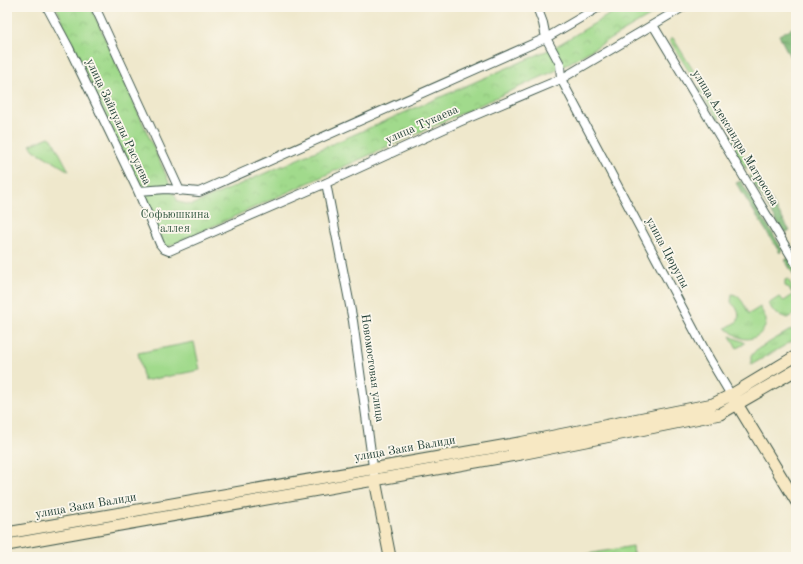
<svg xmlns="http://www.w3.org/2000/svg" width="803" height="564" font-family="'Old Standard TT',serif">
	<defs>
		<pattern id="grass-tufts" width="24" height="20" patternUnits="userSpaceOnUse"><rect width="24" height="20" fill="#a1da8c"/><path d="M3 7l-1-3M5 7V3M7 7l1-3M15 17l-1-3M17 17v-4M19 17l1-3" fill="none" stroke="#8abc79"/></pattern>
		<pattern id="forest-crowns" width="20" height="18" patternUnits="userSpaceOnUse"><rect width="20" height="18" fill="#80ba78"/><path d="M2 6a3 3 0 1 1 6 0M12 15a3 3 0 1 1 6 0" fill="none" stroke="#689863"/></pattern>
		<pattern id="park-crowns" width="20" height="18" patternUnits="userSpaceOnUse"><rect width="20" height="18" fill="#a1da8c"/><path d="M2 6a3 3 0 1 1 6 0M12 15a3 3 0 1 1 6 0" fill="none" stroke="#8abc79"/></pattern>
	</defs>
	<rect width="100%" height="100%" fill="#fbf7ec"/>
	<filter id="ink" filterUnits="userSpaceOnUse"><feTurbulence type="fractalNoise" baseFrequency=".025" numOctaves="2"/><feDisplacementMap in="SourceGraphic" scale="8" xChannelSelector="R" yChannelSelector="G"/><feConvolveMatrix kernelMatrix="1 2 1 2 8 2 1 2 1" color-interpolation-filters="sRGB"/></filter>
	<filter id="wash" filterUnits="userSpaceOnUse"><feTurbulence type="fractalNoise" baseFrequency=".012" numOctaves="4" result="noise"/><feDisplacementMap in="SourceGraphic" scale="16" xChannelSelector="R" yChannelSelector="G"/><feGaussianBlur stdDeviation="0.9" result="paint"/><feColorMatrix in="noise" values="0 0 0 0 0 0 0 0 0 0 0 0 0 0 0 0 0 1.4 0 .05"/><feComposite in="paint" operator="in"/></filter>
	<g filter="url(#wash)">
		<rect width="100%" height="100%" fill="#efe8cc"/>
		<!-- grass -->
		<path fill="url(#grass-tufts)" stroke="#608c60" d="M671 38H673L696 75 693 78 670 41Z
			M702 85 720 117V118L717 119 699 89Z
			M726 128 747 161 746 170 725 135Z
			M49 137 52 139 69 171 34 150 30 145Z
			M788 279 796 294V313L787 318 775 313 768 304 779 297 784 301 793 295 789 288 785 286V280Z
			M732 294C741 295 745 307 749 314L760 307C762 312 766 316 766 321 766 333 752 342 741 338 736 336 730 331 726 328L738 321C740 307 737 310 731 302Z
			M794 328H796V339L751 365V356L756 350Z
			M730 336 744 342V344L737 348Z"/>
		<!-- forest -->
		<path fill="url(#forest-crowns)" stroke="#507c56" d="M796 26V54L790 57 779 35Z
			M751 175 756 176 790 231 788 232H785L779 225 750 178Z
			M741 181 782 249 780 253 736 183Z
			M789 258 796 270V279L785 260Z"/>
		<!-- park -->
		<path fill="url(#park-crowns)" stroke="#608c60" d="M56 7H91L178 202 192 205 553 48 622 7H665L559 69 165 248Z
			M633 546 634 557H571Z"/>
		<!-- garden -->
		<path fill="#a1da8c" stroke="#608c60" d="M194 342 200 370 144 381 138 353Z"/>
	</g>
	<g filter="url(#ink)">
		<g fill="none" stroke-linecap="round" stroke-linejoin="round">
			<!-- street casing -->
			<g stroke="#3e574b" stroke-width="10">
				<path id="street" d="M47 7 69 48 138 191 160 244 164 249 169 251 326 183 459 122 561 79 683 7
					M95 7 180 191
					M537 7 543 23 546 38 560 64 561 79 709 358 731 395
					M653 25 796 264
					M326 183 353 321 374 474
					M138 191 167 189 199 192 546 38 599 7"/>
			</g>
			<!-- secondary casing -->
			<g stroke="#3e574b" stroke-width="13">
				<path id="secondary" d="M734 399 796 501
					M375 480 390 557
					M7 533 519 443 713 404 731 395 796 356
					M7 545 521 454 720 414 796 370"/>
			</g>
			<!-- street -->
			<use href="#street" stroke="#fff" stroke-width="8"/>
			<!-- secondary -->
			<use href="#secondary" stroke="#f7e8c3" stroke-width="11"/>
		</g>
	</g>
	<g text-anchor="middle" dominant-baseline="central" stroke-width="3.5" stroke-linejoin="round" paint-order="stroke">
		<!-- street labels -->
		<g font-size="12" fill="#1f3d34" stroke="#fbf7ec">
			<text transform="translate(118 122) rotate(65)">улица Зайнуллы Расулева</text>
			<text transform="translate(422 125) rotate(-24)">улица Тукаева</text>
			<text transform="translate(735 138) rotate(59)">улица Александра Матросова</text>
			<text transform="translate(667 253) rotate(62)">улица Цюрупы</text>
			<text transform="translate(372 368) rotate(82)">Новомостовая улица</text>
			<text transform="translate(405 449) rotate(-10)">улица Заки Валиди</text>
			<text transform="translate(86 506) rotate(-10)">улица Заки Валиди</text>
		</g>
		<!-- park labels -->
		<g font-size="12" fill="#395c46" stroke="#fbf7ec">
			<text x="175" y="215">Софьюшкина<tspan x="175" dy="14">аллея</tspan></text>
		</g>
	</g>
	<!-- margin -->
	<rect width="803" height="564" fill="none" stroke="#fbf7ec" stroke-width="24"/>
</svg>
